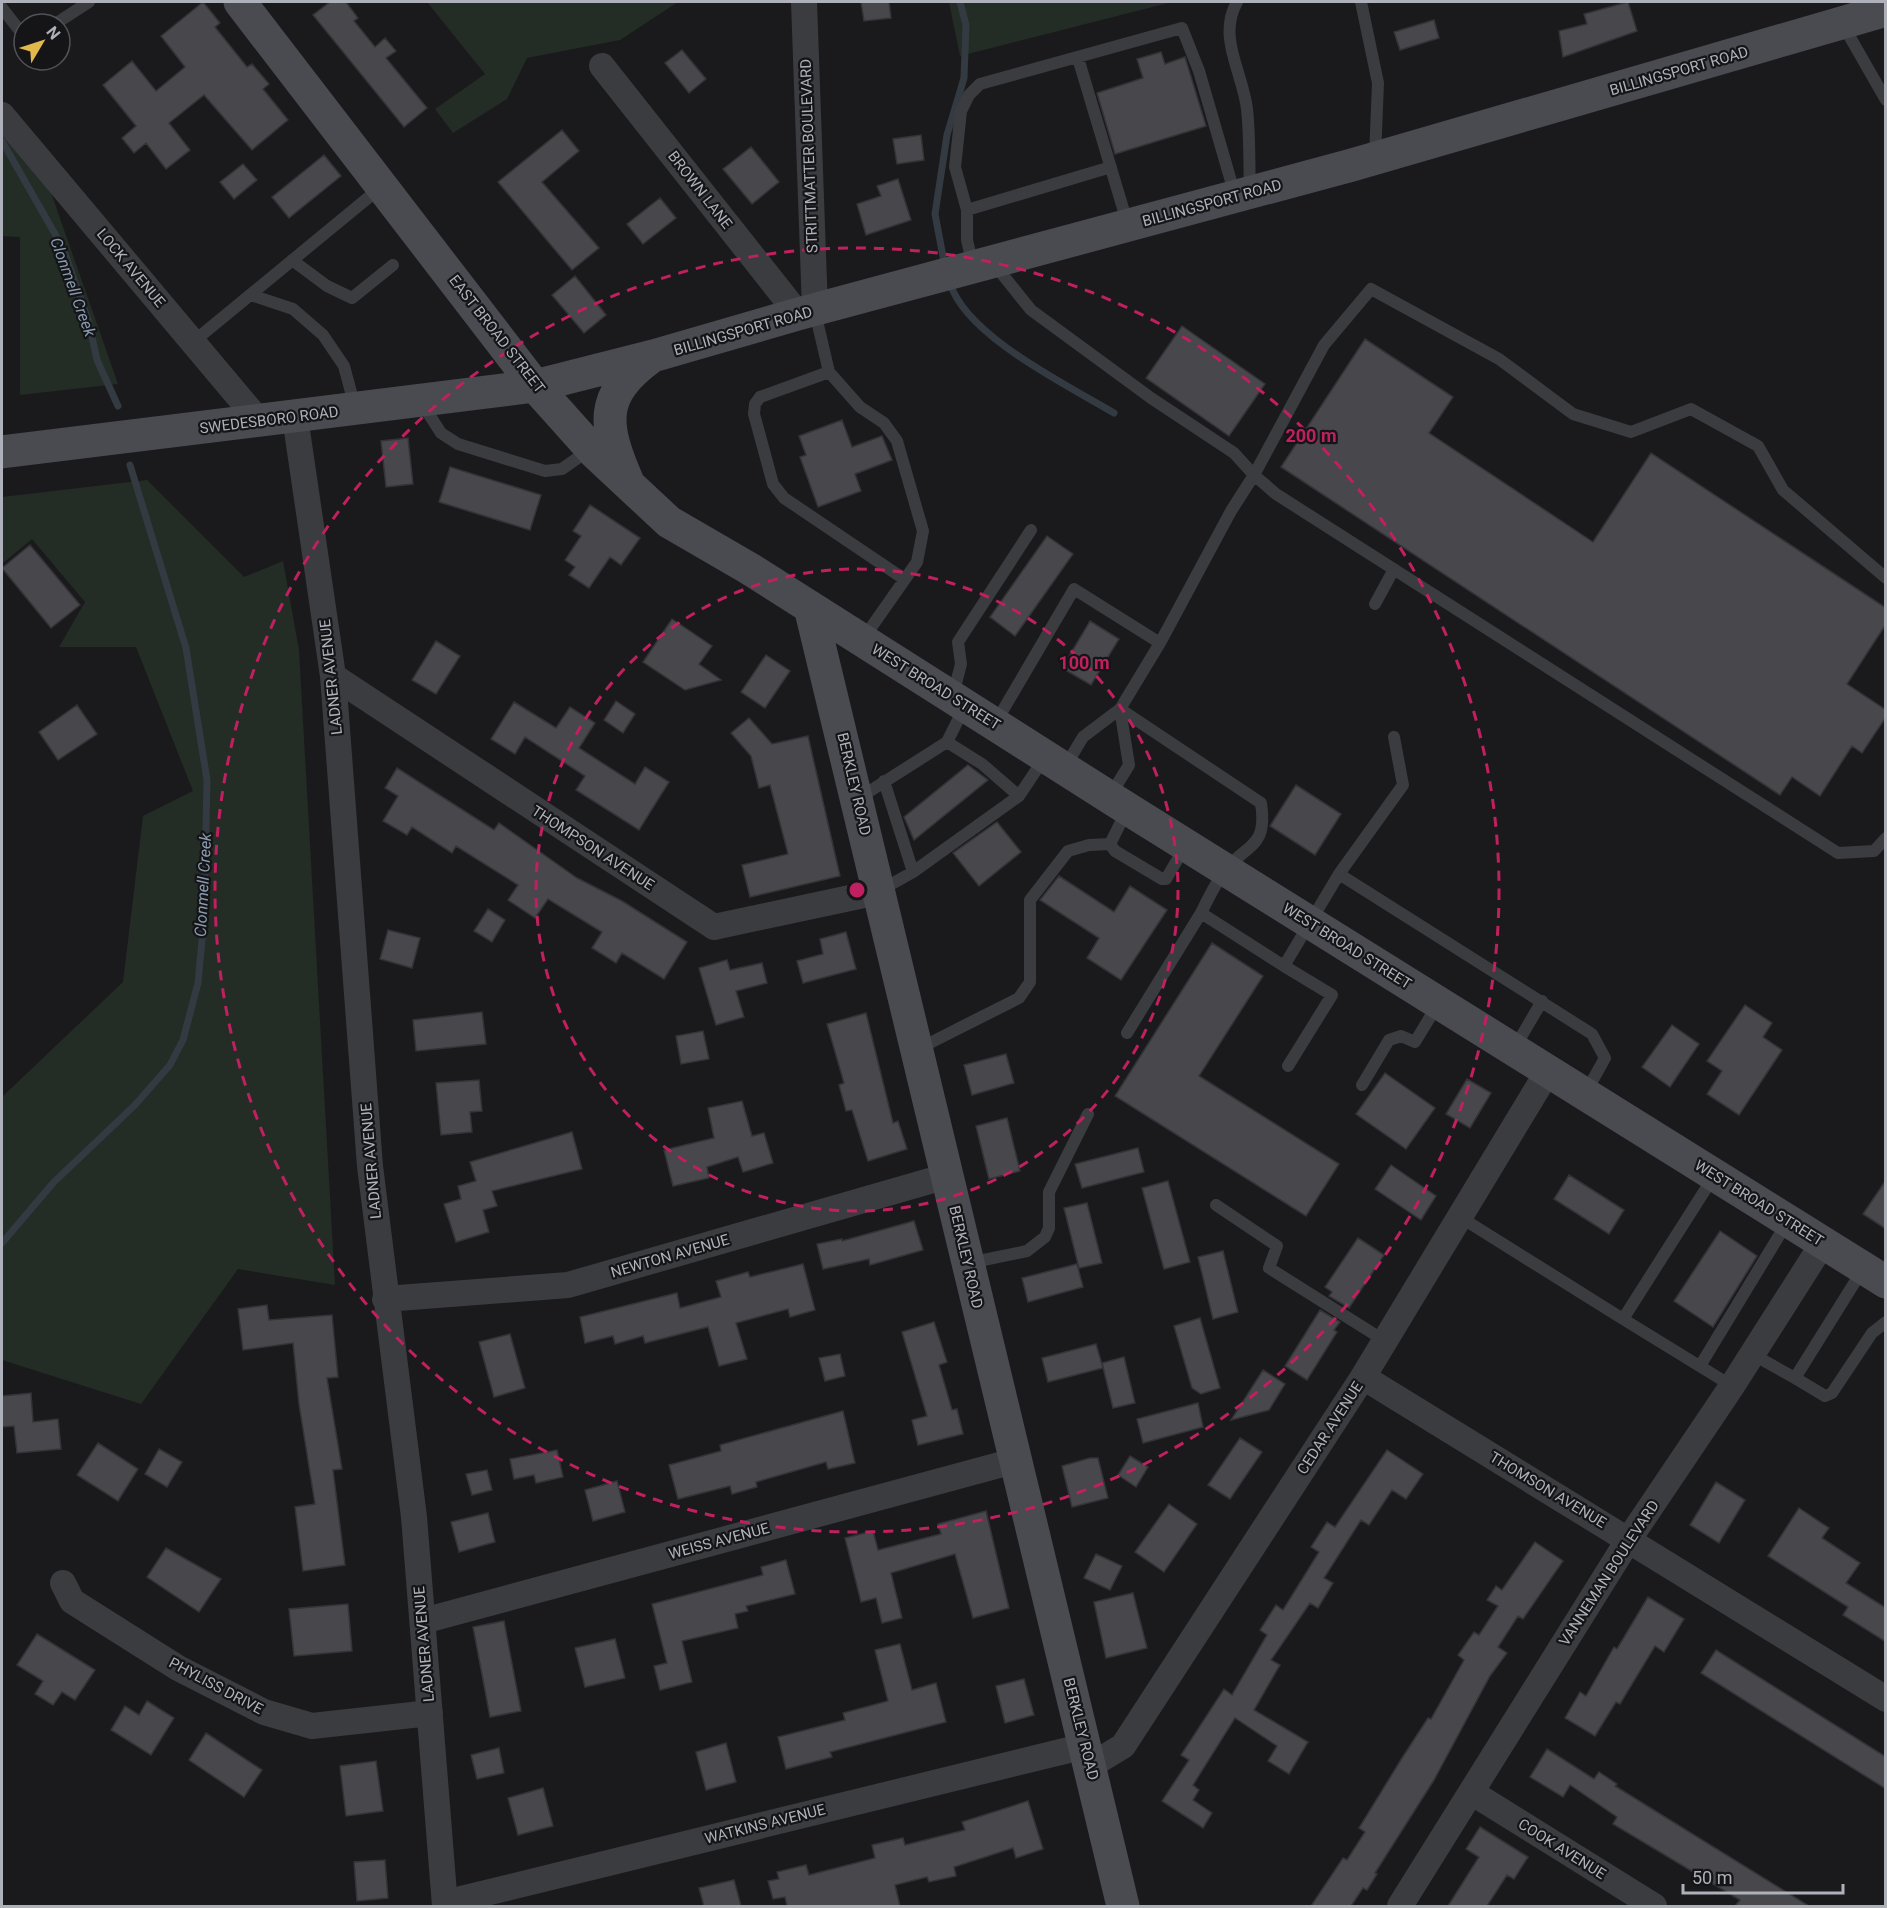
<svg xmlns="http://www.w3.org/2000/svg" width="1887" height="1908" font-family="Roboto,sans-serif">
	<rect width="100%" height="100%" fill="#1a1a1c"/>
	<!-- green -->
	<path fill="#242c26" d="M427 2H678L620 40 527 58 507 99 453 133 435 109 485 74Z
		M949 2H1172L960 56Z
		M2 121 48 184 118 384 20 395V237L2 236Z
		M147 480 244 577 283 561 299 650 335 1285 238 1269 141 1404 2 1360V1097L123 982 143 816 193 791 136 647H59L85 602 32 539 2 564V497Z"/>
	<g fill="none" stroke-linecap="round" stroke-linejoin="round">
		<!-- stream -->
		<path stroke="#333a41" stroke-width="7" d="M2 141 63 248 89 323 97 360 118 406
			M945 267 935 214 947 135 964 78 966 25 960 2
			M950 283C966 336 1067 385 1114 413
			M2 1243 54 1182 135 1105 170 1065 183 1040 198 983 204 918 207 780 186 648 130 465"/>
	</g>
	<!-- building -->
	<path fill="#47474c" stroke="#343438" stroke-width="1.5" d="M203 2 220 23 215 27 247 67 252 64 269 84 263 89 288 120 252 150 204 95 169 123 190 150 166 169 146 143 134 153 122 138 136 126 103 85 132 61 156 91 185 67 161 36Z
		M330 2H346L358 18 354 21 375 47 385 38 396 51 386 58 427 108 404 127 313 15Z
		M861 2H889L891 18 864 21Z
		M1628 2 1637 31 1563 57 1559 31 1587 24 1584 14Z
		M1434 20 1439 38 1400 50 1394 32Z
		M682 50 706 79 689 93 665 63Z
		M1161 52 1165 64 1185 57 1206 126 1115 154 1097 93 1143 78 1137 59Z
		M562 130 579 151 542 182 599 248 572 270 498 182Z
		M921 135 924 160 897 164 893 139Z
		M751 147 779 182 752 204 723 169Z
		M324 155 341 176 289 218 272 197Z
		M243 164 257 180 234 199 220 182Z
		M898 179 911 220 866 235 857 204 881 196 877 186Z
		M660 198 676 218 643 244 627 224Z
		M575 276 606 315 584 333 552 295Z
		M1182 326 1265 384 1229 436 1146 378Z
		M1365 339 1453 397 1429 433 1593 542 1651 453 1886 608V624L1847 684 1886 710V717L1862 753 1852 746 1820 796 1792 777 1780 795 1281 467Z
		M842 420 852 447 882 436 892 460 855 474 861 491 818 507 800 457 806 455 799 436Z
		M408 438 413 484 386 487 381 441Z
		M450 467 541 495 530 530 439 502Z
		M590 505 640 538 621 565 610 557 589 588 569 575 575 567 565 560 581 536 573 531Z
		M1047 536 1073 554 1015 636 990 617Z
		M30 545 80 605 51 628 2 568Z
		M672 619 712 646 699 664 721 680 685 690 643 662Z
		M1090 621 1119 639 1091 685 1062 668Z
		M436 641 460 656 436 694 412 680Z
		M766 655 790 671 765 708 741 692Z
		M616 701 635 714 623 733 604 720Z
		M514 702 556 728 570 707 595 723 579 748 635 784 645 767 669 782 639 830 576 790 585 776 525 737 515 754 491 739Z
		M77 705 97 734 58 760 39 732Z
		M749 718 772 744 808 736 840 876 750 897 742 865 788 854 770 785 759 788 751 756 731 733Z
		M968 765 988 780 914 840 904 817Z
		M397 768 494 830 499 823 577 878 622 901 687 942 664 979 622 953 616 963 592 948 602 932 548 899 535 918 508 900 518 885 456 846 452 853 412 827 407 835 383 821 398 796 385 788Z
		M1296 785 1341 814 1315 855 1270 826Z
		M997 822 1021 852 979 886 953 853Z
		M1059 876 1114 912 1130 886 1167 910 1121 980 1087 958 1099 938 1040 900Z
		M488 909 505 920 492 942 474 931Z
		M388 930 420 938 412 968 380 959Z
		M846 932 856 969 803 983 797 961 823 954 820 939Z
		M1212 943 1263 976 1199 1076 1339 1164 1306 1216 1115 1096Z
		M727 960 730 970 762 963 767 983 736 991 744 1017 716 1025 699 968Z
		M1745 1005 1772 1023 1763 1037 1782 1050 1739 1115 1707 1094 1722 1071 1707 1061Z
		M482 1012 486 1044 416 1051 413 1020Z
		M866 1013 893 1123 898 1121 907 1149 868 1161 852 1110 846 1111 839 1085 844 1083 827 1024Z
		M1672 1025 1699 1044 1670 1087 1642 1067Z
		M703 1031 709 1059 681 1064 676 1036Z
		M1006 1054 1014 1083 972 1095 964 1065Z
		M1385 1073 1435 1108 1406 1149 1356 1114Z
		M1467 1079 1491 1093 1470 1128 1446 1114Z
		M479 1080 482 1111 470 1112 472 1132 441 1135 436 1083Z
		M742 1101 752 1136 764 1133 773 1163 743 1172 738 1157 707 1167 709 1178 673 1186 664 1150 714 1138 708 1108Z
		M1007 1118 1020 1171 989 1179 976 1126Z
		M572 1132 582 1169 492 1191 497 1206 483 1210 489 1232 456 1242 444 1204 461 1199 458 1186 476 1181 470 1162Z
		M1138 1148 1144 1172 1082 1188 1075 1164Z
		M1391 1165 1436 1196 1421 1220 1375 1189Z
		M1569 1175 1624 1210 1609 1234 1554 1199Z
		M1886 1180V1229L1863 1214Z
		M1168 1181 1190 1262 1164 1269 1142 1188Z
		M1087 1203 1102 1263 1079 1268 1064 1208Z
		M914 1221 923 1250 870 1265 869 1259 823 1269 817 1244 842 1239V1241Z
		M1720 1231 1757 1256 1713 1327 1674 1301Z
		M1358 1238 1384 1255 1349 1308 1329 1296 1332 1292 1325 1287Z
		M1223 1251 1238 1312 1213 1319 1198 1257Z
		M803 1264 815 1310 790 1317 788 1309 736 1323 747 1359 719 1366 708 1327 645 1343 643 1336 615 1344 613 1336 585 1343 580 1317 677 1293 680 1308 721 1297 716 1281 748 1272 750 1277Z
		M1077 1264 1083 1287 1028 1302 1022 1278Z
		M267 1305 269 1320 332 1315 338 1377 327 1378 342 1469 333 1470 345 1565 303 1571 295 1507 315 1504 299 1404 293 1343 243 1350 238 1309Z
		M1320 1310 1340 1322 1334 1330 1337 1332 1307 1380 1285 1366Z
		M1200 1318 1220 1388 1201 1394 1192 1388 1174 1326Z
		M934 1322 947 1362 939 1365 952 1410 957 1409 963 1434 918 1445 912 1420 927 1416 902 1332Z
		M510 1334 525 1388 494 1397 479 1342Z
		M1096 1344 1103 1368 1048 1382 1042 1358Z
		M840 1354 845 1376 825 1381 819 1358Z
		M1124 1357 1135 1403 1113 1408 1102 1363Z
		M1263 1370 1285 1384 1269 1410 1231 1420Z
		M31 1393 33 1422 58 1419 61 1449 17 1453 14 1426 2 1427V1396Z
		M1198 1403 1203 1427 1143 1443 1137 1419Z
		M843 1411 855 1463 828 1469 826 1462 756 1482 757 1487 732 1494 730 1486 678 1499 669 1465 721 1451 720 1445Z
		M1240 1438 1262 1452 1230 1499 1208 1485Z
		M98 1443 138 1469 118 1501 77 1475Z
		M159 1449 182 1462 167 1487 145 1474Z
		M557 1450 563 1477 536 1483 534 1475 514 1479 510 1459Z
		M1387 1450 1423 1474 1406 1499 1392 1490 1369 1525 1361 1520 1324 1578 1333 1583 1318 1608 1310 1603 1271 1660 1280 1665 1254 1710 1308 1742 1289 1774 1268 1761 1277 1746 1235 1718 1193 1785 1199 1790 1193 1800 1212 1813 1203 1828 1162 1801 1189 1760 1181 1755 1224 1689 1232 1695 1267 1635 1260 1630 1276 1605 1283 1610 1319 1552 1311 1547 1327 1522 1335 1527Z
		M1130 1456 1148 1467 1136 1487 1118 1475Z
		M1090 1458H1098L1108 1498 1072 1507 1062 1466Z
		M487 1470 492 1490 472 1495 466 1474Z
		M617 1481 625 1512 593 1521 585 1490Z
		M1716 1482 1745 1500 1719 1543 1690 1525Z
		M1169 1504 1197 1524 1164 1572 1135 1552Z
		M1799 1508 1829 1528 1822 1538 1860 1563 1846 1583 1886 1608V1642L1843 1615 1848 1607 1768 1556Z
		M986 1511 1009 1608 973 1618 955 1554 891 1573 902 1618 882 1623 876 1598 861 1602 845 1538 873 1531 878 1550 941 1534 938 1524Z
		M488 1513 495 1542 459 1552 451 1522Z
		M1535 1542 1563 1561 1523 1619 1518 1616 1498 1647 1507 1653 1490 1676 1434 1780 1375 1873 1377 1874 1367 1890 1363 1888 1351 1906H1311L1343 1858 1347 1860 1365 1832 1359 1828 1402 1758 1428 1718 1431 1719 1464 1660 1458 1655 1474 1632 1479 1635 1498 1606 1487 1600 1496 1586 1502 1590Z
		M166 1548 221 1579 199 1612 147 1577Z
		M1096 1554 1122 1566 1110 1590 1084 1578Z
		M786 1560 795 1594 746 1606 748 1611 735 1614 738 1628 682 1641 692 1682 660 1690 654 1666 667 1663 652 1604 763 1575 761 1567Z
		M1133 1593 1147 1648 1106 1658 1094 1602Z
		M1648 1597 1684 1619 1664 1652 1655 1646 1620 1704 1616 1702 1595 1736 1565 1718 1580 1692 1586 1696 1614 1647 1617 1649Z
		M348 1604 352 1651 294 1656 289 1609Z
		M504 1621 521 1711 490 1717 473 1627Z
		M37 1634 95 1670 75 1700 62 1692 53 1705 35 1694 43 1681 17 1665Z
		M615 1639 625 1678 585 1687 575 1648Z
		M900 1644 912 1690 936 1683 946 1722 830 1752 832 1757 786 1769 778 1737 845 1720 843 1713 888 1701 875 1650Z
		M1716 1650 1886 1757V1789L1701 1673Z
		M1024 1679 1034 1715 1005 1723 996 1686Z
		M147 1701 174 1718 151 1755 111 1730 125 1706 139 1715Z
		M206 1733 262 1770 244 1797 189 1760Z
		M726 1743 736 1782 706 1790 696 1752Z
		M499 1748 504 1773 477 1779 471 1755Z
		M1547 1749 1594 1779 1599 1772 1617 1784 1615 1786 1809 1906H1735L1740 1900 1613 1824 1617 1817 1570 1785 1563 1797 1530 1777Z
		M376 1761 383 1811 346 1816 340 1766Z
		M543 1788 553 1826 518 1835 508 1798Z
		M1028 1801 1043 1849 1016 1858 1013 1848 954 1867 956 1876 929 1882 927 1877 895 1885 900 1906H787L785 1897 773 1899 768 1881 779 1879 777 1872 806 1865 809 1875 875 1858 872 1845 903 1838 905 1845 965 1830 962 1822Z
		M1480 1827 1528 1857 1514 1879 1507 1875 1487 1906H1448L1479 1857 1466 1849Z
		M385 1860 388 1898 357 1901 354 1862Z
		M734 1880 741 1906H704L699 1888Z"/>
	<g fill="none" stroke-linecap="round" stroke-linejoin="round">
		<!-- lane -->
		<path stroke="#3b3c40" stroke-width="12" d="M1237 2C1217 37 1243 73 1247 109 1250 136 1249 164 1250 192
			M1361 2 1378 83 1375 157
			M2 8 24 36
			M55 24 89 2
			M1843 25 1886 100
			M1078 58 1128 225
			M967 210 1111 167
			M292 260 327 286 352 298 393 265
			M994 264 1031 310 1151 398 1234 453 1254 475 1231 511 1160 643 1120 709 1083 737 1065 767
			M973 266 967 240V210L955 167 961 111 969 95 980 84 1182 28 1199 71 1235 195
			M251 295 293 309 323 335 344 366 355 407
			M815 312 829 372 860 407 884 423 897 441 923 531 917 562 863 639
			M193 342 380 188
			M829 372 760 397 755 404 754 414 773 484 784 498 904 579
			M421 402 441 433 458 444 545 471 562 469 589 450
			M1886 578 1783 490 1758 446 1691 409 1631 432 1573 414 1499 359 1371 289 1324 345 1254 475 1276 494 1838 853 1874 851 1886 838
			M1375 604 1394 569
			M953 695 961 664 958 642 1031 530
			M1120 709 1261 803C1268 849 1246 843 1224 872 1215 884 1208 899 1201 913L1284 966 1339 874 1592 1034 1605 1058 1586 1092
			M996 722 1074 589 1160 643
			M947 742 982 764 1019 796
			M884 781 913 872
			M1110 796 1129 765 1120 709
			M859 798 947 742 965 706
			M1127 810 1110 844 1115 851 1162 879H1166L1186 845
			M1339 874 1403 785 1394 737
			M881 890 913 872 1019 796 1045 757
			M1284 966 1332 995 1288 1066
			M1127 1033 1201 913
			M918 1049 1019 998 1030 982V900L1068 851 1089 845 1110 844
			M1514 1049 1542 1001
			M1362 1085 1389 1040 1401 1036 1415 1042 1438 1004
			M1714 1176 1623 1319 1732 1386
			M1216 1205 1277 1246 1269 1268 1385 1341
			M1460 1217 1623 1319
			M969 1263 1027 1251 1045 1237 1049 1228V1192L1088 1114
			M1863 1269 1795 1378 1825 1396 1832 1393 1872 1333 1886 1322
			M1752 1354 1795 1378
			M1700 1366 1788 1221"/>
		<!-- street -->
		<path stroke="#3b3c40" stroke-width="26" d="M804 2 815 310
			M602 66 798 314
			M2 115 259 421
			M295 417 333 676 370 1166 414 1517 445 1906
			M333 676 714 927 878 892
			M385 1299 568 1285 947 1176
			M1363 1377 1886 1699
			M63 1583 72 1601 178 1668 264 1712 312 1726 430 1713
			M423 1621 1014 1461
			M1090 1766 1123 1746 1363 1377 1548 1071
			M1471 1792 1654 1906
			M445 1903 1085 1746
			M1400 1906 1629 1539 1732 1386 1823 1243"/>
		<!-- secondary -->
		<path stroke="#494b50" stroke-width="33" d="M240 2 535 386 595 453 669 522 750 569 1128 809 1886 1282
			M2 452 535 386 653 356 798 314 1352 165 1886 10
			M627 480C604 426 598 396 650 358
			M810 607 1123 1906"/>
	</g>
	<!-- distance rings -->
	<g fill="none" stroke="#c12060" stroke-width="3" stroke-dasharray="10 8">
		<circle cx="857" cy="890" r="321"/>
		<circle cx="857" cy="890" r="642"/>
	</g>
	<g text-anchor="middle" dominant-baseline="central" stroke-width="4.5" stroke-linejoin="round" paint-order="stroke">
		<!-- street labels -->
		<g font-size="15" fill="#aeb1ba" stroke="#151517">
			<text transform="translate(1679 71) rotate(-16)">BILLINGSPORT ROAD</text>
			<text transform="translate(809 156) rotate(-92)">STRITTMATTER BOULEVARD</text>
			<text transform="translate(700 190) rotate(52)">BROWN LANE</text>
			<text transform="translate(1212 203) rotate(-15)">BILLINGSPORT ROAD</text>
			<text transform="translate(131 268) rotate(50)">LOCK AVENUE</text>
			<text transform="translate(743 331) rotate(-16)">BILLINGSPORT ROAD</text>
			<text transform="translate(497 334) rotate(52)">EAST BROAD STREET</text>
			<text transform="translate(269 420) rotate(-7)">SWEDESBORO ROAD</text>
			<text transform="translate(331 677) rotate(-96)">LADNER AVENUE</text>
			<text transform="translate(936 687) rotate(32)">WEST BROAD STREET</text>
			<text transform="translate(854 784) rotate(77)">BERKLEY ROAD</text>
			<text transform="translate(593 848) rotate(33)">THOMPSON AVENUE</text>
			<text transform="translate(1347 946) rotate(32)">WEST BROAD STREET</text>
			<text transform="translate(371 1161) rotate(-95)">LADNER AVENUE</text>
			<text transform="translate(1759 1203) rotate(32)">WEST BROAD STREET</text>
			<text transform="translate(670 1256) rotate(-16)">NEWTON AVENUE</text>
			<text transform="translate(966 1257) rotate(77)">BERKLEY ROAD</text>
			<text transform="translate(1330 1428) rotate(-57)">CEDAR AVENUE</text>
			<text transform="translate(1548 1490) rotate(31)">THOMSON AVENUE</text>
			<text transform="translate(719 1541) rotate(-15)">WEISS AVENUE</text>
			<text transform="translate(1609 1573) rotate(-57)">VANNEMAN BOULEVARD</text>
			<text transform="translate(424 1644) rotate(-95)">LADNER AVENUE</text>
			<text transform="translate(216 1686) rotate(28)">PHYLISS DRIVE</text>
			<text transform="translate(1081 1729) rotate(76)">BERKLEY ROAD</text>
			<text transform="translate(765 1824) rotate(-14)">WATKINS AVENUE</text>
			<text transform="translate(1562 1849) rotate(32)">COOK AVENUE</text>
		</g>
		<!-- water labels -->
		<g font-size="16" font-style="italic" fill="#899cb1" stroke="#151517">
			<text transform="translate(73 287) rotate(70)">Clonmell Creek</text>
			<text transform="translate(203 885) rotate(-87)">Clonmell Creek</text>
		</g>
	</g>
	<circle cx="857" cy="890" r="9" fill="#c12060" stroke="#151517" stroke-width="3"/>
	<g font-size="18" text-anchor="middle" font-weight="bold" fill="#c12060" stroke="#151517" stroke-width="4.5" stroke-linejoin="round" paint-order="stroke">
		<text x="1311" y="442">200 m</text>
		<text x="1084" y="669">100 m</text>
	</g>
	<!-- border -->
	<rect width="1887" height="1908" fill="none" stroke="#aeb1ba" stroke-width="6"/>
	<!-- north arrow -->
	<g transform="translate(42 42) rotate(51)"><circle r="28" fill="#151517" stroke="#525358" stroke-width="1.5"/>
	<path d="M0-4.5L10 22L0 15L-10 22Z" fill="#e1b84d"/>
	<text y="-9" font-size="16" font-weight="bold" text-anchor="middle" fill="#aeb1ba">N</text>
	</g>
	<!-- scale -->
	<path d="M1683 1884v9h160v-9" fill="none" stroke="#aeb1ba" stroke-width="3"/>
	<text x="1692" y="1884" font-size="18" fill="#aeb1ba" stroke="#151517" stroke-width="4.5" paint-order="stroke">50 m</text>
</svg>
